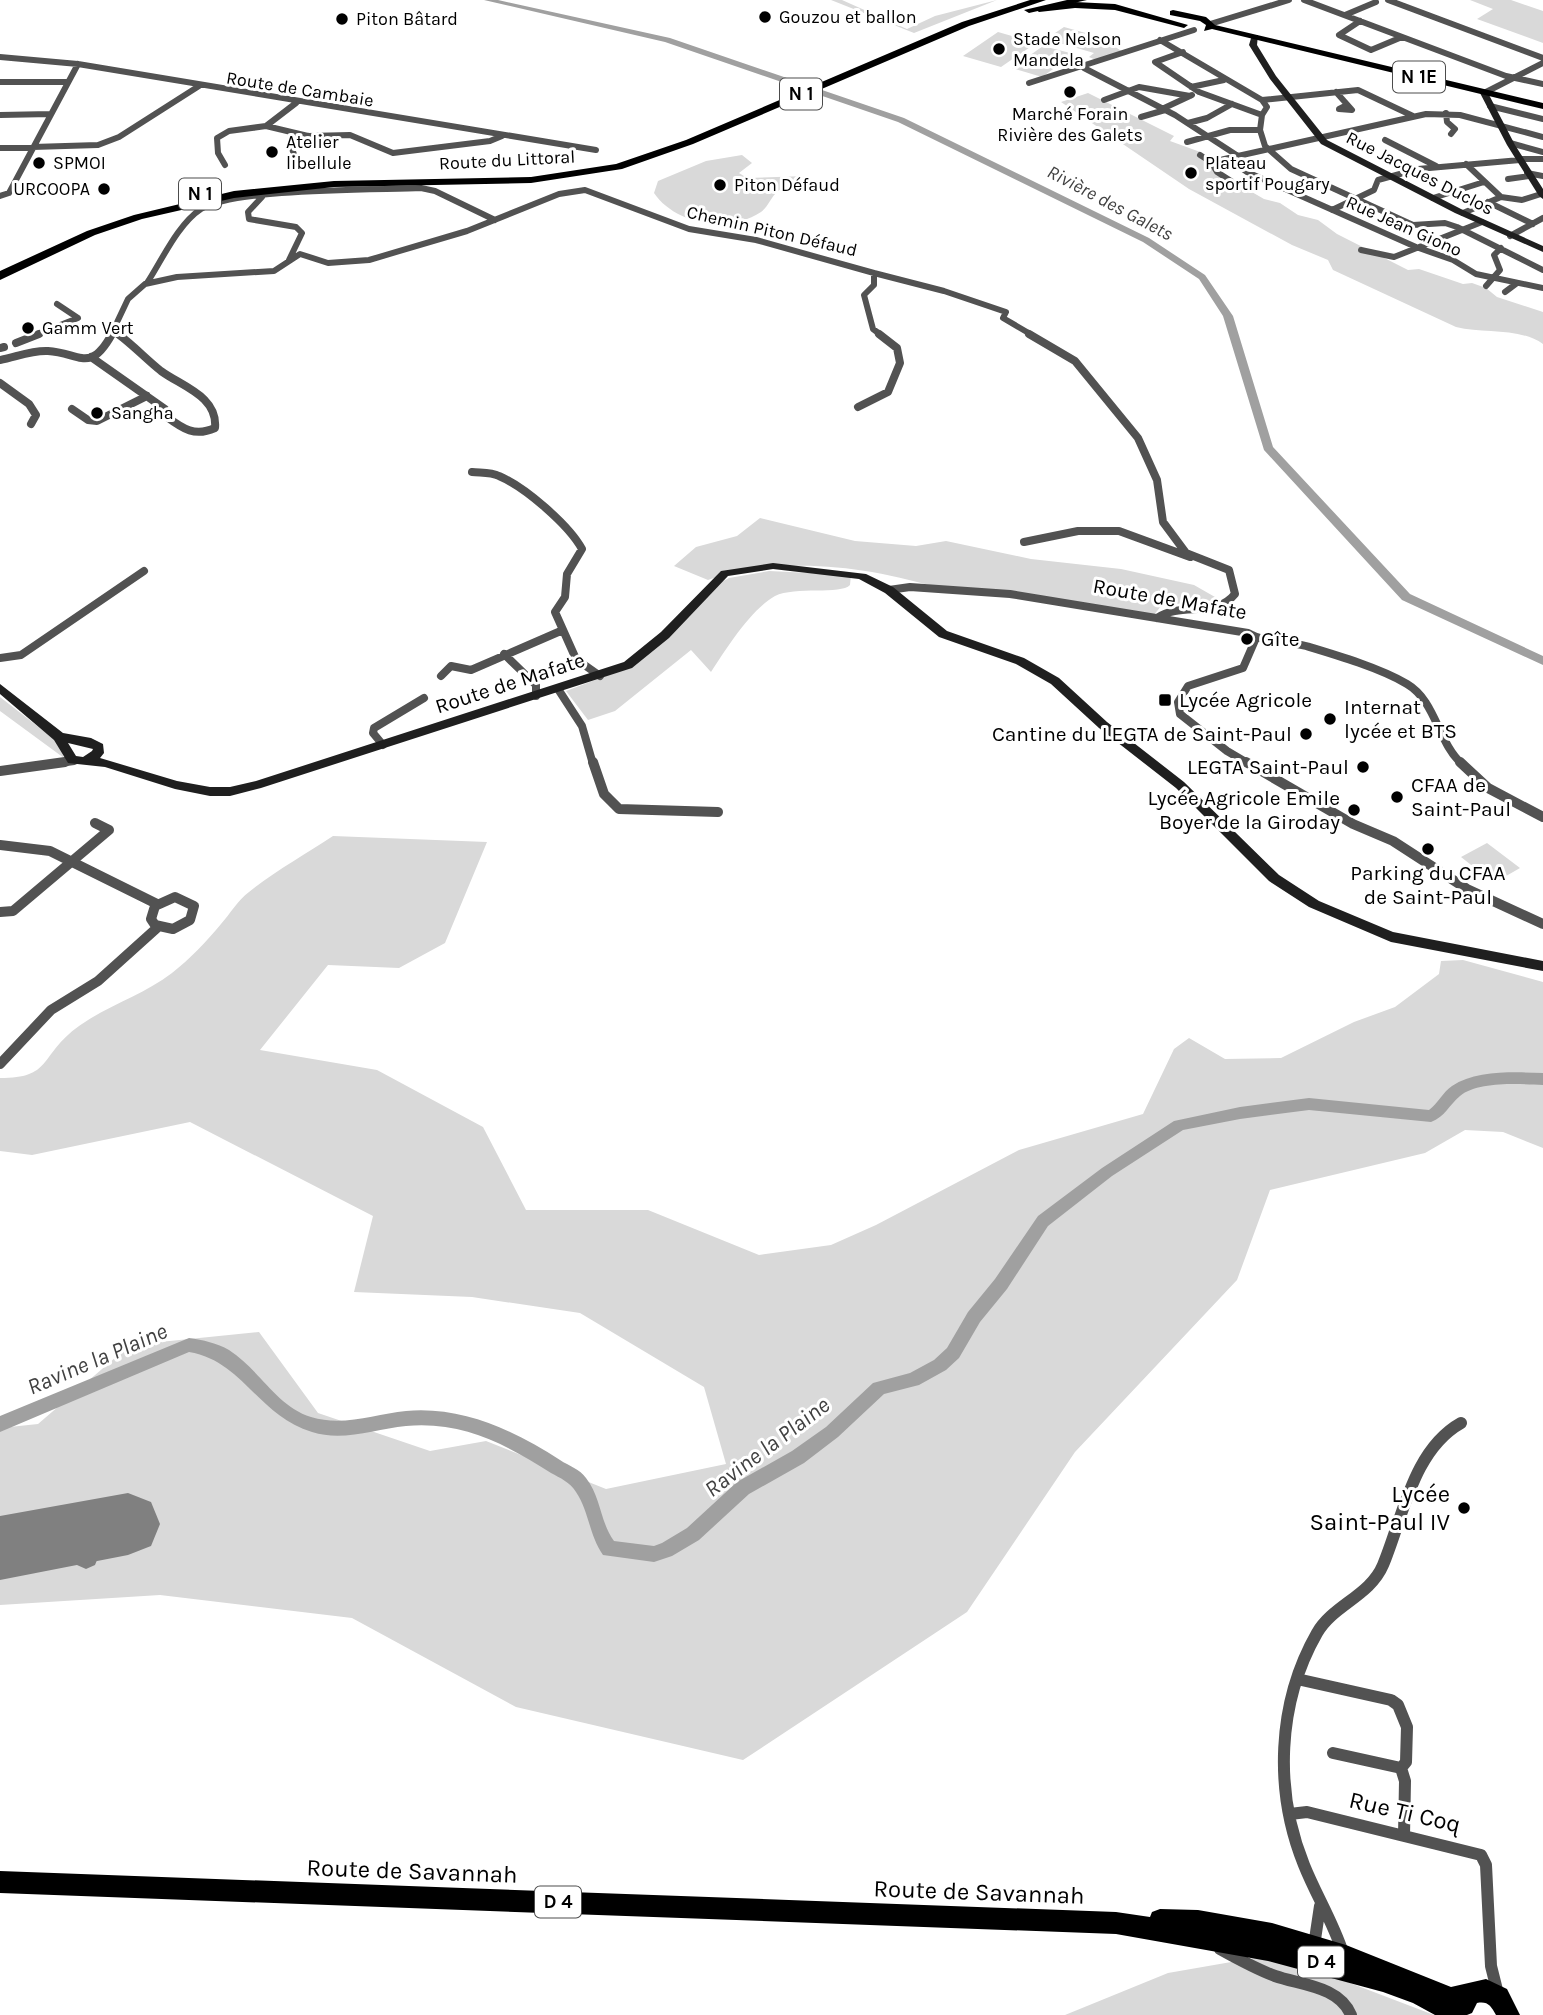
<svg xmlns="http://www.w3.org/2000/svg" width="1543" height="2015" font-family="Karla,sans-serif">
	<rect width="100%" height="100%" fill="#fff"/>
	<!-- green -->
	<path fill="#d9d9d9" d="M831 0H842L907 29 935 16 997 0 914 33Z
		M1470 0H1511L1543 11V43L1477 19 1493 9Z
		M1064 27 1100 37 1123 52 1096 60 1089 57 1094 53 1046 39Z
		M998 32 1036 43 1001 67 963 56Z
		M1043 46 1074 54 1042 77 1012 68Z
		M1088 93 1174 136 1170 141 1203 153 1200 156 1238 184 1264 199 1280 203 1298 215 1318 220 1337 234 1408 270 1419 269 1463 284 1472 283 1486 288 1497 297 1543 312V344C1519 327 1484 334 1456 327L1333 270 1328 260 1292 245 1189 189 1061 102Z
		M742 155 752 163 739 173 747 178 806 176C798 186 787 184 778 191 771 197 768 207 761 212 728 234 675 224 654 193L658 181 706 161Z
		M760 518 855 541 916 546 946 541 1031 559 1121 569 1194 585 1215 597 1214 601 1162 605 1153 616C1084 606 1015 598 946 588 921 584 897 576 872 572 820 563 757 562 708 580L674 566 696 547 737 536Z
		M769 571 851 575 850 585C841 595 795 586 775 596 751 609 726 649 711 672L691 650 615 711 588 720 566 691 619 671 712 587 729 578Z
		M0 697 59 743 64 758 0 711Z
		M333 836 487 842 445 943 399 968 328 965 260 1050 377 1070 483 1127 526 1210H648L759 1255 831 1245 876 1225 1019 1150 1143 1114 1174 1049 1189 1038 1225 1059 1281 1058 1354 1022 1395 1007 1439 974 1441 961 1463 960 1543 982V1148L1503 1132 1465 1130 1425 1153 1270 1190 1237 1280 1075 1452 967 1612 743 1760 516 1707 352 1618 160 1595 0 1605V1428L38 1424 130 1345 259 1332 318 1413 430 1451 486 1441 606 1489 726 1464 704 1387 580 1313 472 1297 354 1292 373 1216 190 1122 32 1155 0 1151V1078C52 1078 39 1057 75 1029 105 1006 142 996 172 973 190 959 206 942 221 924 230 914 238 900 249 892 275 871 306 854 333 836Z
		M1487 843 1520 868 1494 883 1461 857Z
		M1260 1957 1324 1973 1434 2015H1065L1168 1973Z"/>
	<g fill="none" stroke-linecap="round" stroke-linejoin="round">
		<!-- river -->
		<path fill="#a0a0a0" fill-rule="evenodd" d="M484 0H498L670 38 904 118 1149 238 1205 275 1233 316 1273 447 1410 594 1543 656V665L1402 600 1264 450 1223 316 1199 279 1143 242 898 122 665 42Z
			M1543 1073V1085C1521 1084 1478 1081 1460 1096 1449 1105 1445 1117 1431 1122L1309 1110 1240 1119 1183 1130 1112 1176 1048 1226 1007 1289 980 1322 959 1358 946 1370 919 1385 884 1394 838 1437 804 1463 749 1494 699 1540 672 1556 654 1562 603 1555C589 1535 589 1511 576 1492 570 1482 560 1478 551 1473 505 1444 463 1421 406 1426 375 1429 343 1442 312 1432 257 1415 243 1361 189 1352L0 1432V1416L189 1338C203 1340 217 1343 229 1350 259 1369 276 1406 311 1417 343 1427 375 1414 406 1411 462 1406 514 1430 560 1460 569 1466 580 1469 586 1478 601 1497 600 1522 614 1541L654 1546 662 1543 687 1528 737 1482 792 1451 826 1427 873 1383 910 1373 934 1360 947 1348 968 1312 995 1279 1038 1216 1102 1168 1174 1121 1240 1107 1309 1098 1429 1110C1438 1103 1443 1092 1452 1086 1476 1070 1515 1072 1543 1073Z"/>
		<!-- taxiway -->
		<path fill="#808080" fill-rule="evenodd" d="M86 1519 95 1523C101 1536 101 1552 95 1565L86 1569 77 1565C71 1552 71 1536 77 1523Z"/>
		<!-- runway -->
		<path fill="#808080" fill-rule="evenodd" d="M128 1493 151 1502 160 1524 151 1546 128 1555 0 1580V1516Z"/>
		<!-- street-far3 -->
		<path stroke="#525252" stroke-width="6" d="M1304 0 1506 76 1543 84
			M1388 0 1543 58
			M1345 15 1376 2
			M1360 21 1339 35 1371 50 1402 37
			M1210 24 1289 0
			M1160 40 1262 100
			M1183 52 1155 62 1199 92 1262 115
			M0 57 78 64 596 150
			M1084 68 1175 115 1238 156
			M0 82H67
			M1029 83 1194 30
			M1191 87 1224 80
			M1336 92 1352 110 1339 109 1345 106
			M1484 93 1543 63
			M1104 100 1139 87 1190 96
			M1262 100 1267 107 1262 115 1260 130 1265 146 1291 169 1413 225 1445 223 1457 227 1543 270
			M1262 100 1358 90 1413 116
			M1490 106 1543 119
			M1162 109 1192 95
			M1446 113 1447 122 1455 129 1451 134
			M0 115 51 114
			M1141 117 1165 110
			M1188 123 1207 118 1232 104
			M266 126 308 136 350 135 393 153 490 141 502 136
			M1385 140 1436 166
			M1187 142 1230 130H1260
			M1510 143 1543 152
			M0 148 98 145 119 137 199 86
			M1200 155 1211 162
			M1238 156 1237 165 1247 172 1416 247 1453 260 1476 274 1543 288
			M295 157 291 146 308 136
			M1519 159H1543
			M1211 162 1426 114 1460 115 1543 137
			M1211 162 1217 172 1242 188
			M1466 164 1501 197
			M225 165 218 153 217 138 229 131 266 126 296 103
			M1527 173 1543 176
			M1508 179 1529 176
			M0 196 9 193 78 64
			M262 197 248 212 249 219 296 227 302 233 289 260
			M1433 198 1484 182
			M1488 202 1533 224
			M1332 210 1374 190 1378 180 1418 169 1520 160
			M1463 213 1501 197 1522 200 1541 194
			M1510 236 1543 218
			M1361 250 1394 257 1482 222
			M874 273 944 291 1006 312 1003 318 1032 335
			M147 283C162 260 178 224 201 209 235 188 376 190 421 188L435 191 495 220
			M1486 286 1500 270 1494 255 1501 248
			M1505 292 1517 283
			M114 331 121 335
			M35 335 78 318 57 304
			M111 335 128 299 145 284 177 277 274 271 300 254 328 263 369 260 467 231 559 194 585 190 689 229 756 240 874 273V285L864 295 873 329 881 335"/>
		<!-- street-far2 -->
		<path stroke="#525252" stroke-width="8" d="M1029 334 1075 361 1138 438 1157 480 1163 522 1186 553 1229 570 1235 594C1215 619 1182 601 1157 618
			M16 343 39 334
			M0 348 4 347
			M91 357 165 409 167 417C183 429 195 437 215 428 218 396 181 386 161 371 146 359 133 345 118 334
			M0 360C16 357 32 350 48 351 80 353 90 374 112 334
			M0 383 29 404 36 415 31 424
			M858 407 888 392 900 363 897 348 879 334
			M72 409 88 420 97 421 147 396
			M472 472C481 473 491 472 499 476 525 487 569 525 582 549L567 574 565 597 555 612 576 659 600 676
			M1024 542 1078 531H1119L1190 557
			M889 590 910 587 1010 594 1248 633C1265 643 1287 641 1306 646 1336 655 1380 668 1407 684 1436 701 1438 743 1462 764
			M504 654 536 685V696
			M0 658 21 655 144 571
			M441 676 451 666 471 670 563 630
			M558 689 582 726 593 764
			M383 745 373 733 374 728 424 698
			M52 764 74 761
			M1249 764 1227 751 1180 714 1178 702 1188 686 1243 668 1256 638"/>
		<!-- street-far1 -->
		<path stroke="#525252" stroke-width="10" d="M593 762 604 794 619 809 718 812
			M1246 762 1353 824 1393 841 1467 889 1543 924
			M1460 762 1488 788 1543 817
			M0 771 65 762
			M0 845 50 851 157 904
			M175 897 194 906 190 920 173 929 155 925 151 919 155 906Z
			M0 912 13 911 109 830 95 823
			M0 1064 51 1010 98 981 158 927"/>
		<!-- street -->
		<path stroke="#525252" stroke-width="12" d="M1297 1679 1391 1700 1398 1705 1407 1727 1406 1762 1401 1768 1405 1781 1404 1836
			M1333 1753 1401 1768
			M1290 1814 1307 1812 1481 1855 1486 1865 1491 1966 1498 1994
			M1314 1946 1320 1906
			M1220 1949C1238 1959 1256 1969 1275 1976 1301 1985 1339 1986 1351 2015
			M1343 1953C1333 1922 1316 1895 1304 1865 1274 1791 1277 1703 1317 1633 1333 1605 1370 1596 1383 1565 1403 1517 1413 1450 1461 1423"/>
		<!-- secondary -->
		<path fill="#1f1f1f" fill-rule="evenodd" d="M1252 35H1258L1257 45 1276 76 1327 140 1461 209 1543 246V252L1455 213 1321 144 1270 79 1249 45Z
			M1481 91 1488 93 1515 145 1543 189V199L1539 196 1507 145 1480 93Z
			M773 563 866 574 893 587 947 631 1024 658 1059 678 1107 722 1184 782 1279 875 1319 901 1393 932 1543 961V971L1391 942 1309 907 1269 881 1176 788 1099 728 1051 684 1016 664 939 637 885 593 859 579 773 569 728 576 669 638 632 668 261 788 230 796H210L175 789 105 767 68 763 54 740 0 694V684L63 733 91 738 103 744 104 753 100 758 177 781 210 787H230L256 781 624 662 661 632 721 571ZM68 743 93 749 92 751 83 757 76 756Z"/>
		<!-- primary -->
		<path fill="#000" fill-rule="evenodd" d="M1075 2 1115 4 1188 25 1184 28 1115 10 1075 8 1039 12 1035 9Z
			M1173 10 1206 17 1215 25 1543 103V109L1212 29 1204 31 1206 25 1200 21 1170 15V11Z
			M0 1871 1116 1912 1150 1917 1152 1912 1160 1909 1198 1910 1272 1923 1346 1945 1451 1987 1486 1979 1507 1989 1520 2015H1496C1491 2006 1488 2001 1477 2003L1472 2013 1467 2015H1435L1413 2003 1383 1992 1268 1961 1116 1934 0 1893Z"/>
		<!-- highway -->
		<path fill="#000" fill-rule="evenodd" d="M1030 0H1046L969 26 693 144 622 169 531 183 334 187 234 198 142 219 95 235 0 280V271L87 231 134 215 234 191 334 181 531 177 616 164 686 140 962 22Z
			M1067 0H1087L1029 13 1024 10Z"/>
	</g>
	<!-- markers -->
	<g fill="#000" stroke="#fff" stroke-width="2.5">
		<circle cx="765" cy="17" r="7"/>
		<circle cx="342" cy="19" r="7"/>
		<circle cx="999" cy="49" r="7"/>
		<circle cx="1070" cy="92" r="7"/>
		<circle cx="272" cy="152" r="7"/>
		<circle cx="39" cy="163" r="7"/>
		<circle cx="1191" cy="173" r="7"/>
		<circle cx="720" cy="185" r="7"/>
		<circle cx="104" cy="189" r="7"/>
		<circle cx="28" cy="328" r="7"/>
		<circle cx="97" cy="413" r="7"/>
		<circle cx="1247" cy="639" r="7"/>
		<rect x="1158" y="693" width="14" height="14" rx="3.5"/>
		<circle cx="1330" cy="719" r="7"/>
		<circle cx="1306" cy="734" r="7"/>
		<circle cx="1363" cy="767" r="7"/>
		<circle cx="1397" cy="797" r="7"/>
		<circle cx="1354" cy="810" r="7"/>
		<circle cx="1428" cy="849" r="7"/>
		<circle cx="1464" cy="1508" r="7"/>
	</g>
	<g text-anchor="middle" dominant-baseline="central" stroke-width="6" stroke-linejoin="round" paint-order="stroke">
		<!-- far-poi labels -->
		<g font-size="18" fill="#000" stroke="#fff" text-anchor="start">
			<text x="779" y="17">Gouzou et ballon</text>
			<text x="356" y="19">Piton Bâtard</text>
			<text x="1013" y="39">Stade Nelson<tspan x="1013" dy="21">Mandela</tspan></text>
			<text x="1070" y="114" text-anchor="middle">Marché Forain<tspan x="1070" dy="21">Rivière des Galets</tspan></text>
			<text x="286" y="142">Atelier<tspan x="286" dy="21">libellule</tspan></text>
			<text x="53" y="163">SPMOI</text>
			<text x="1205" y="163">Plateau<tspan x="1205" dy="21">sportif Pougary</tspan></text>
			<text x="734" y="185">Piton Défaud</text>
			<text x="90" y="189" text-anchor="end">URCOOPA</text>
			<text x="42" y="328">Gamm Vert</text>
			<text x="111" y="413">Sangha</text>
		</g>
		<!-- far-street labels -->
		<g font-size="18" fill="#000" stroke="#fff">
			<text transform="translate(300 89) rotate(9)">Route de Cambaie</text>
			<text transform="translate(507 160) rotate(-3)">Route du Littoral</text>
			<text transform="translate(1420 173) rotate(27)">Rue Jacques Duclos</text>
			<text transform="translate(1404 226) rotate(24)">Rue Jean Giono</text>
			<text transform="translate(772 231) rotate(13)">Chemin Piton Défaud</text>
		</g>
		<!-- shield labels -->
		<g fill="#fff" stroke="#4c4c4c" stroke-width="2">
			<rect x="1393" y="61.5" width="52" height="31" rx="5"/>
			<rect x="780" y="78.5" width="42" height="31" rx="5"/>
			<rect x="179" y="178.5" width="42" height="31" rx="5"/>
			<rect x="535" y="1886.5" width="46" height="31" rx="5"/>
			<rect x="1298" y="1946.5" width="46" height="31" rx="5"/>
		</g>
		<g font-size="19" font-weight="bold" fill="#000">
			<text x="1419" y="77">N 1E</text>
			<text x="801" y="94">N 1</text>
			<text x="200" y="194">N 1</text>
			<text x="558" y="1902">D 4</text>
			<text x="1321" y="1962">D 4</text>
		</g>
		<!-- far-water labels -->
		<g font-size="19" font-style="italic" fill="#414141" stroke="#fff">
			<text transform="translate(1110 203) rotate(28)">Rivière des Galets</text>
		</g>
		<!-- street labels -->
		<g font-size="21" fill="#000" stroke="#fff">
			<text transform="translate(1170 599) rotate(10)">Route de Mafate</text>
			<text transform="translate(510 683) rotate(-18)">Route de Mafate</text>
		</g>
		<!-- poi labels -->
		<g font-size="21" fill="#000" stroke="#fff" text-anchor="start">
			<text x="1261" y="639">Gîte</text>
			<text x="1179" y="700">Lycée Agricole</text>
			<text x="1344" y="707">Internat<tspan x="1344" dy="24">lycée et BTS</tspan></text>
			<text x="1292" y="734" text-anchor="end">Cantine du LEGTA de Saint-Paul</text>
			<text x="1349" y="767" text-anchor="end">LEGTA Saint-Paul</text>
			<text x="1411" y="785">CFAA de<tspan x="1411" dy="24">Saint-Paul</tspan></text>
			<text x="1340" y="798" text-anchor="end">Lycée Agricole Emile<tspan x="1340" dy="24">Boyer de la Giroday</tspan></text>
			<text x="1428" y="873" text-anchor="middle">Parking du CFAA<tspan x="1428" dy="24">de Saint-Paul</tspan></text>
		</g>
		<!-- water labels -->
		<g font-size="23" font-style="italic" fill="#414141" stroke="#fff">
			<text transform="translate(97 1359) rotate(-23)">Ravine la Plaine</text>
			<text transform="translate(767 1447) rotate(-37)">Ravine la Plaine</text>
		</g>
		<!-- near-poi labels -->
		<g font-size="24" fill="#000" stroke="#fff" text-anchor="end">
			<text x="1450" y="1494">Lycée<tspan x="1450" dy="28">Saint-Paul IV</tspan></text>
		</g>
		<!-- near-street labels -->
		<g font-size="24" fill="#000" stroke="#fff">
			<text transform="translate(1405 1812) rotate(13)">Rue Ti Coq</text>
			<text transform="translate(412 1871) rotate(2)">Route de Savannah</text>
			<text transform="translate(979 1892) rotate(2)">Route de Savannah</text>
		</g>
	</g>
</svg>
